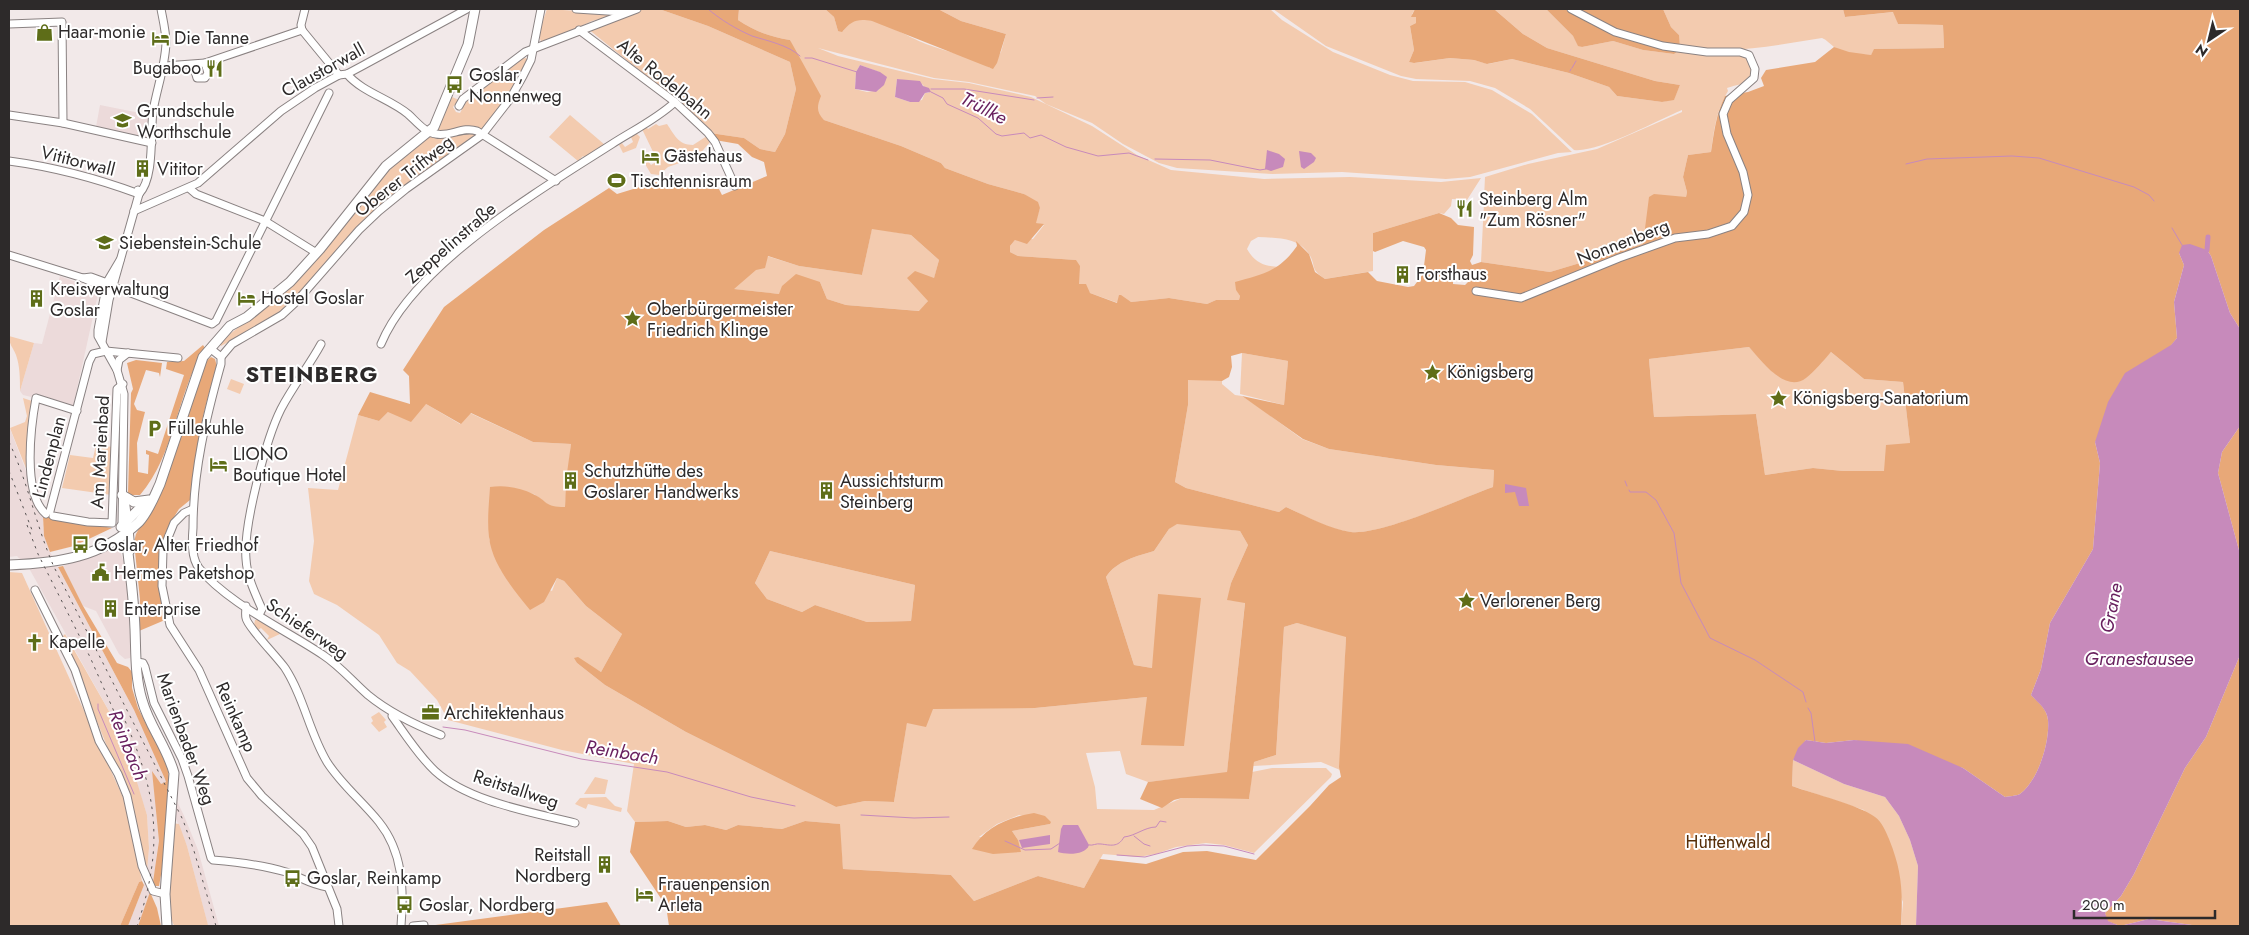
<svg xmlns="http://www.w3.org/2000/svg" width="2249" height="935" font-family="Jost,sans-serif">
  <rect width="100%" height="100%" fill="#f2e9e9"/>
  <g fill="#ecdada">
    <path d="M100,105l50,10 -1,24 -53,-12z"/>
    <path d="M60,276l35,13 3,5 -25,113 -50,-12 -3,-4 14,-48 8,1z"/>
    <path d="M9,426l34,90 1,20 6,16 84,158 51,108 13,32 21,76h-11l-21,-80 -18,-44 -16,-30 6,69 -2,22 -7,30 -11,31 -1,2h-10l16,-41 3,-14 2,-23 -2,-33 -29,-88 -88,-157 -13,-14 -8,1z"/>
    <path d="M113,547l7,4 6,19 5,81 -1,7 -5,1 -6,-5 -23,-43 -13,-5 -20,-40z"/>
  </g>
  <g fill="#f3cbaf" fill-rule="evenodd">
    <path d="M547,9l63,4 1,3 -19,5 -32,15 -19,5 -3,-6z"/>
    <path d="M634,9h25l49,17 82,36 6,27 -11,45 -10,18 -15,-3 -16,-11 -34,-5 -27,-27 -96,-78z"/>
    <path d="M739,9h86l9,8 4,14h5c4,-7 11,-12 18,-12 19,0 47,18 65,25 21,8 45,12 64,24l11,-16 5,-18 -45,-13 -23,-12h332l12,11 51,32 57,23 23,6 52,1 27,8 40,24 40,38 -14,1 -88,24 -24,2 -104,-7 -70,2 -95,-6 -18,-5 -36,-19 -31,-21 -46,-19 -11,-8 -66,-14 -35,-4 -116,-30 20,8 95,23 36,4 62,14 61,29 45,29 34,15 93,9 86,-2 91,5 40,-4 -14,22 -15,-1 -1,7 -7,8 -5,-1 -66,20v38l-48,8c-16,-11 -8,-12 -16,-25 -11,-17 -33,-16 -51,-17l-7,4 -4,8c8,14 17,17 32,18l-43,22 4,7 -1,4h-23l-9,4 -38,-6 -38,4 -13,-3v4l-28,-10 -11,-9 -3,-24 -58,-4 -8,-4v-6l5,-6 18,-1 11,-14 -9,-2 5,-15 -16,-14 -36,-10 -43,-16 -4,-5 -40,-17 -77,-26 -6,-6 -1,-9 -27,-65c-19,-3 -36,-9 -52,-20zM860,65l19,7 3,3 -3,15 -12,2 -12,-3 1,-17zM897,79l25,5 7,9h-4l-3,7 -12,2 -15,-5z"/>
    <path d="M1273,9h142l-3,5 4,3v6l-6,3 4,24 -5,12 6,1 35,-5 24,2 14,4 24,-5 57,14 40,14 8,9 45,6 12,-3 6,-14 -25,-4 -108,-33 -24,-14 -29,-25h52l27,27 5,9 4,2 31,-6 30,9 31,4 6,-4 57,4 9,3 7,11c-3,18 -12,15 -26,20l1,3c-12,19 -14,39 -17,61l-23,3 -5,22 4,15 -1,5h-5l-35,30 -3,17 -93,28 -69,-10 3,-59 -6,-3 6,-2 1,-21 43,-13 69,-15 85,-37v-2c-24,10 -84,43 -108,40l-44,-41 -35,-21 -25,-7 -54,-2 -15,-3 -75,-30z"/>
    <path d="M1663,9h180l2,8 49,-5 4,12 45,1 1,23 -69,1 -4,6c-11,-1 -28,-1 -37,-8 -4,-3 -7,-7 -12,-9 -48,7 -95,19 -143,6v-9l-8,-8z"/>
    <path d="M526,58l2,2 -21,41 -25,30c-21,-8 -28,1 -48,1l18,-35 7,3 -6,7 3,5 4,1 6,-11 54,-43z"/>
    <path d="M570,115l35,30 -20,13 -2,-2 -5,5 -29,-24z"/>
    <path d="M656,124l3,2 8,-2c7,10 11,21 26,21l14,-9 4,5 -14,16 -29,10 -9,8 -8,-1 -6,-10 3,-3 3,4 5,-3v-4l-14,-29 4,-2 2,2z"/>
    <path d="M468,131l9,3 -70,51 -121,122 -12,10 -53,29 -1,-2 10,-10 33,-26 129,-143 37,-30z"/>
    <path d="M636,133l4,4 -4,11 -13,5 -4,-8 3,-2 3,4 8,-5 -2,-5z"/>
    <path d="M872,228l39,7 28,25 -11,41 -8,10 -74,-6 -19,-6 -7,-17 -41,12 -46,-5 34,-33 32,10 63,9z"/>
    <path d="M9,336l25,7 -14,48c0,-12 0,-25 -4,-36 -3,-8 -7,-10 -7,-19z"/>
    <path d="M1749,347l25,26 30,6 27,-27 33,27 39,3 7,61 -26,28h-41l-30,-3 -48,7 -9,-61 -102,3 -5,-58z"/>
    <path d="M1242,353l46,8 -4,44 -44,-11z"/>
    <path d="M231,379l13,5 -4,10 -13,-5z"/>
    <path d="M1188,379l34,2v3l13,11 7,1 18,12 42,31 27,10 107,16 58,5 -1,17c-34,12 -109,48 -142,45 -22,-2 -45,-16 -65,-25l-7,5 -93,-24 -11,-6 13,-77z"/>
    <path d="M23,398l12,4 -6,74 -19,-48 15,-6 2,-6z"/>
    <path d="M426,404l34,20 10,-11 63,29 38,2 -6,63h-14l-17,-13 -44,-7 -1,52 12,31 51,21 5,-13 7,3 22,25 36,28 -21,38 -26,-14 2,5 28,22 81,47 150,75 29,-6 29,1 13,-80 25,-14h103l112,-11 5,-29 -18,-3 -28,-88c10,-16 31,-21 48,-26l15,-22 8,-6 63,8 8,14 -17,38 -3,17 17,2 -18,171 -79,9 -22,-8 -6,-23 -34,2 9,34 2,22 57,1 28,-12 67,1 3,-27 20,-4h54l6,6 -1,3 -77,76 -30,-8 -18,-2 -30,4 -20,7 -18,3 -35,-3 -19,34 -46,-12 -64,25 -23,-26 -108,-6 -4,-45 -34,-3 -23,8 -44,-4 -12,5 -21,-5 -19,2 -18,-6 -33,1 -8,-11 7,-47 -72,-14 -114,-30 -11,-20 -27,-29 -13,-8 -18,-28 -42,-30 -23,-11 -5,-13 5,-40 -6,-53 30,2 20,-75 21,6 9,-9zM1019,815l31,9 -38,7 6,9 -39,-3 18,-13z"/>
    <path d="M96,445l17,2 -1,48 -50,-7 8,-33 23,3z"/>
    <path d="M770,551l145,34 -4,36 -44,1 -52,-17 -13,7 -35,-13 -12,-16z"/>
    <path d="M9,572l13,1 103,229 17,79 -3,1 -19,44h-111z"/>
    <path d="M255,620h3l22,14 -13,6 2,-4 -8,-8 -3,2 -4,-5z"/>
    <path d="M1297,623l49,13 -6,134 -19,-8 -68,4 1,-4 22,-7 8,-128z"/>
    <path d="M65,634l53,93 18,52 11,36 2,33 -2,23 -16,-74 -13,-23 -55,-138z"/>
    <path d="M379,712l7,8 -2,2 3,5 -8,5 -8,-9 2,-2 -2,-4z"/>
    <path d="M1793,760l51,24 41,13 14,19 11,24 8,26 -2,60h-15l2,-24 -39,-92 -72,-24z"/>
    <path d="M595,777l13,3 -3,14h-21z"/>
    <path d="M606,797l9,9 7,2 -1,4 -33,-8 -2,5 -11,-5 5,-6z"/>
    <path d="M172,823l7,1 8,22 21,79 -33,1c-10,-9 -3,-85 -3,-103z"/>
  </g>
  <g fill="#e8a878" fill-rule="evenodd">
    <path d="M659,9h80l-1,11c16,11 33,17 52,20l31,56c-4,10 -5,16 3,24l77,26 40,17 4,5 43,16 36,10 14,8 2,6 -4,15 8,1 -17,20 -12,-4 -5,6v6l8,4 58,4 4,6 -1,18h7l4,9 27,10 2,-8h2l10,7 38,-4 38,6 9,-4h23l1,-4 -4,-6 -1,-8c28,-8 45,-11 62,-36l-1,-5 13,13 6,18 10,7 43,-7 9,9 31,6 6,-1 9,-12 3,-24 -2,-3 -21,-6 -28,11 -2,-1v-18l66,-20 12,5 7,7 16,2 -1,28 -3,6 2,4 9,-3 69,10 93,-28 6,-47 5,-3 32,3 1,-5 -4,-15 5,-22 23,-3c3,-20 5,-38 14,-56l23,-4 16,-6 -3,-8 5,-8 49,-8 19,-15 15,5 22,3 3,-6 70,-1 -1,-23 -45,-1 -5,-12 -48,5 -2,-8h397v320l-10,-16 -19,-57 -4,-6 -28,3 5,12 -10,37 3,36 -82,104 5,21 -7,86 -43,74 -9,46 -10,26c7,7 16,14 17,25 2,22 -10,61 -28,74 -4,2 -11,2 -15,3l-42,-29 -109,-28 -28,3 -20,-3 -13,20 -1,26c22,8 67,19 83,31 7,5 11,15 14,22 13,32 14,53 12,87h-1232l-3,-20 -36,-54 5,-30 33,-1 18,6 19,-2 21,5 12,-5 44,4 23,-8 35,3 3,45 108,6 23,26 64,-25 46,12 16,-29 46,5 37,-12 24,-1 49,9 54,-54 19,-21 12,-8 -2,-10 7,-130 -49,-14 -13,4 -8,128 -22,7 -5,37 -67,-1 -8,2 -12,8 -22,-9 8,-17 79,-10 18,-169 -18,-3 4,-17 17,-38 -8,-14 -63,-7 -8,5 -15,22c-17,5 -38,10 -48,26l28,88 18,3 6,-74 43,4 -17,148 -43,-1 6,-48 -112,11 -102,1 -7,18 -19,-4 -13,79 -29,-1 -29,6 -150,-75 -81,-47 -28,-22 -3,-5 4,-1 23,15 21,-38 -36,-28 -22,-25 -7,-3 -13,24 -14,8c-17,-21 -38,-46 -41,-73 -2,-17 0,-34 1,-50 14,-2 29,0 43,7 15,7 11,13 32,13l1,-21 8,1 1,-9 -8,-5 4,-29 -38,-2 -62,-29 -10,11 -35,-20 -15,18 -23,-10 -9,9 -21,-6 12,-23 40,12 -1,-28 -6,-6 41,-63 100,-77 65,-42 8,6 39,-12 7,4 16,-3 21,5 19,1 3,6 45,-19 -3,-14 -12,-5 -14,-13 -23,-4 -5,-7 34,5 16,11 15,3 10,-18 11,-45 -6,-27 -82,-36zM872,229l39,6 28,25 -5,18 -19,-7 -8,7 21,23 -9,10 -73,-6 -19,-6 -7,-17 -24,-8 -14,12 -3,8 -45,-5 22,-19 9,-2 3,-12 31,10 63,9zM1463,269l3,3 2,10 -3,3 -12,-1v-14zM1749,347c12,13 36,47 57,31 9,-7 17,-17 25,-26l33,27 39,3 7,61 -24,2 -2,26h-41l-30,-3 -48,7 -9,-61 -102,3 -5,-58zM1242,353l46,8 -4,44 -42,-9 61,43 26,10 107,16 58,5 -1,17c-34,12 -110,48 -142,45 -22,-3 -45,-16 -65,-25l-7,5 -93,-24 -11,-6 13,-77v-25l34,1 7,-4 3,-10 -1,-11zM770,551l145,34 -4,36 -44,1 -52,-17 -13,7 -35,-13 -12,-16z"/>
    <path d="M825,9h113l23,12 45,13 -9,29 -4,6 -121,-48c-15,-3 -21,0 -30,11l-4,-1 -4,-14z"/>
    <path d="M1415,9h79l29,25 24,14 108,33 25,4 -6,15 -12,2 -45,-6 -8,-9 -40,-14 -57,-14 -25,5 -13,-4 -24,-2 -36,5 -5,-1 5,-12 -4,-24 6,-3v-6h-5z"/>
    <path d="M1546,9h117l8,18 8,8 1,15 -6,4 -31,-4 -30,-9 -31,6 -4,-1 -5,-10z"/>
    <path d="M203,345l2,3c-29,46 -29,105 -65,147h-10l-2,-2 3,-100 2,-4 -6,-26 9,-3 26,3 -2,14 -1,-4 -13,-3 -12,34 3,6 8,2 -8,31 1,29 10,2 1,-19 -3,-1v-4l12,4 26,-79 -18,-6 1,-7 17,-1z"/>
    <path d="M211,357l4,2 2,8c-15,44 -22,87 -27,133l-11,9 -10,16 -8,20 -3,35 7,40 -26,11 1,-32 -6,-57 2,-8 5,-9 62,-161z"/>
    <path d="M2240,426v128l-22,-81 4,-21z"/>
    <path d="M43,516l69,12 -38,18 -24,6 -6,-16z"/>
    <path d="M63,566l20,40 34,57 11,4 4,5v16l6,20 29,57 3,20 -7,79 -4,22h-4l-2,-4 6,-41 -7,-70 9,13 5,-2 -1,-3 -31,-69 -76,-143z"/>
    <path d="M2240,655v271h-41l-50,-7 -29,7 -13,-5 -2,-8 16,-17 13,-22 51,-106 21,-31z"/>
    <path d="M1034,813l11,3 6,6 -1,2 -38,7 6,9 3,12 -28,2 -21,-5c13,-22 37,-32 62,-36z"/>
    <path d="M142,881l2,4 -16,41h-8l19,-44z"/>
    <path d="M150,892l7,16 4,18h-23z"/>
    <path d="M607,902l14,24h-193z"/>
  </g>
  <g fill="#c78abb">
    <path d="M860,65l20,7 7,5 -3,8 -8,7 -21,-3 1,-17z"/>
    <path d="M897,79l23,2 3,5 6,2 2,4 -6,1 -6,9h-9l-15,-5z"/>
    <path d="M1267,150l12,4 6,5 -2,8 -12,4 -6,-2z"/>
    <path d="M1299,151l12,2 5,5 -2,4 -10,7 -3,-2z"/>
    <path d="M2190,244l17,6 4,6 19,57 10,16v97l-18,26 -4,21 22,81v101l-34,82 -21,31 -51,106 -13,22 -16,17 3,8 12,5 29,-7 50,7h-283l2,-60 -8,-26 -11,-24 -14,-19 -41,-13 -51,-24 5,-12 8,-8 20,3 28,-3 54,4 55,24 42,29c4,-1 11,-1 15,-3 18,-13 30,-52 28,-74 -1,-11 -10,-17 -17,-25l10,-26 9,-46 43,-74 7,-86 -5,-21 13,-40 17,-29 46,-28 6,-7 -3,-36 10,-37 -5,-12 3,-8z"/>
    <path d="M1505,484l21,4 3,18h-10l-4,-14 -10,1z"/>
    <path d="M1063,825h15l11,20c-3,10 -22,10 -31,7l3,-23z"/>
    <path d="M1050,835v9l-28,4 -3,-8z"/>
  </g>
  <g fill="none" stroke-linecap="round" stroke-linejoin="round">
    <g stroke="#c78abb" stroke-width="1">
      <path d="M708,9c13,11 28,20 44,27 16,5 36,9 48,20"/>
      <path d="M805,58h7l45,14"/>
      <path d="M1572,68l4,-7"/>
      <path d="M1570,71l1,-2"/>
      <path d="M931,89h33l70,11"/>
      <path d="M931,92l12,6 4,6 31,14 18,16 6,2 22,-3 6,5 11,-3 25,12 32,9 31,-3 19,7"/>
      <path d="M1037,98l16,-1"/>
      <path d="M1155,159l55,1 50,10 6,-1"/>
      <path d="M1906,164l21,-5 85,-3 27,2 95,29 15,8 5,6"/>
      <path d="M2172,228l10,17"/>
      <path d="M1625,481l2,5"/>
      <path d="M1629,490l1,2h16l10,8 18,33 7,50 29,55 45,22 48,32 3,10"/>
      <path d="M98,704v5l36,85"/>
      <path d="M1808,708l3,5 4,29"/>
      <path d="M443,727l22,3 116,29 86,13 84,25 44,9"/>
      <path d="M861,815l53,3 35,-1"/>
      <path d="M1134,836l10,8 6,2"/>
      <path d="M1005,841l20,9 26,-1 9,-6"/>
      <path d="M1089,845c4,1 7,-2 12,-1 9,1 17,4 23,-7 11,-1 21,-10 32,-10l4,-6 6,1"/>
      <path d="M1117,855l28,2 42,-11 16,-1 21,1 30,8"/>
    </g>
    <path stroke="#c78abb" stroke-width="5" d="M2207,250l1,-13"/>
    <defs>
      <g id="minor">
        <path d="M576,9l47,3"/>
        <path d="M9,24l53,-2 1,101"/>
        <path d="M302,30l37,45"/>
        <path d="M302,30l-1,-5 4,-16"/>
        <path d="M579,30l96,72 33,31 7,9 20,44"/>
        <path d="M205,63l97,-33"/>
        <path d="M165,66l40,-3 3,10 -3,5h-8l-4,-13"/>
        <path d="M347,74c15,18 43,25 61,40 8,7 17,19 28,20 14,3 27,-8 41,-3l79,50"/>
        <path d="M459,106l4,-7 62,-47 112,-43"/>
        <path d="M9,115l54,8 89,20"/>
        <path d="M9,161c45,6 87,17 130,33"/>
        <path d="M189,188l7,6 69,27 50,31"/>
        <path d="M139,194c16,-16 11,-62 14,-83 4,-23 12,-44 13,-68 0,-11 -3,-23 -5,-34"/>
        <path d="M134,211l64,-28 83,-72 34,-23 24,-13 8,-1 15,-8 105,-57"/>
        <path d="M9,255l74,23 22,10 8,-1 10,3 89,34 4,-3 113,-228"/>
        <path d="M120,260l-13,22 -9,48v6l19,34 7,24 -2,132"/>
        <path d="M83,278l8,-1 19,7"/>
        <path d="M1476,291l45,7 98,-40 56,-20 33,-4 24,-8 12,-14 4,-17 -5,-23 -16,-38 -4,-20 6,-14 25,-22 1,-9 -6,-14 -9,-3h-33l-44,-6 -48,-14 -44,-23"/>
        <path d="M102,342l7,-42 30,-106 -1,-4"/>
        <path d="M381,344c33,-80 159,-154 231,-200 20,-13 45,-25 63,-42"/>
        <path d="M211,349l10,8v7c-15,54 -28,107 -28,164 -1,12 -2,30 6,40 28,35 87,62 124,87 17,11 30,27 45,40 22,18 47,30 73,40"/>
        <path d="M221,357l11,-13 50,-29 14,-13 63,-72 20,-19 27,-22 76,-54 28,-36 13,-23 8,-16 10,-51"/>
        <path d="M117,370l2,-10 9,-7"/>
        <path d="M123,497l3,9 2,17"/>
        <path d="M193,509l-9,4 -10,10 -11,27 -1,36 8,39 29,45 48,108 15,18 41,38 9,13 25,62 2,17"/>
        <path d="M50,511l39,-149 4,-8 13,-3 72,7"/>
        <path d="M46,514c-24,-20 -15,-89 -10,-116l41,13"/>
        <path d="M53,516l35,6 24,1 5,-134 6,-5"/>
        <path d="M35,590l40,80 24,71 19,33 9,22 15,70 11,25 12,3"/>
        <path d="M246,606c0,4 -1,8 0,12 1,8 32,40 39,50 19,29 24,64 42,94 14,22 35,39 52,60 24,30 25,67 22,104"/>
        <path d="M259,615l3,-6c-7,-16 -15,-32 -16,-50 -3,-33 20,-120 35,-150 12,-23 28,-43 40,-65"/>
        <path d="M137,662l6,1 2,4 9,36 28,56 6,17 23,82 2,2c25,2 49,5 73,12 14,5 26,13 41,15"/>
        <path d="M393,713l-1,3c13,18 26,39 43,55 34,31 97,41 140,52"/>
        <path d="M413,926l11,-1"/>
      </g>
      <g id="major">
        <path d="M122,495l12,7 15,-2"/>
        <path d="M121,527l26,-26"/>
        <path d="M128,529l2,21 -2,3c3,25 6,51 7,76 1,24 0,48 7,71 7,26 25,47 32,73l-9,121 2,32"/>
        <path d="M9,565c49,-2 92,-7 130,-43 10,-11 15,-25 21,-38l43,-127 27,-31 17,-9 43,-35 30,-33 66,-83 48,-39 34,-82 7,-36"/>
      </g>
    </defs>
    <use href="#minor" stroke="#8a8282" stroke-width="9"/>
    <use href="#major" stroke="#8a8282" stroke-width="11"/>
    <use href="#minor" stroke="#fff" stroke-width="7"/>
    <use href="#major" stroke="#fff" stroke-width="9"/>
    <g stroke="#5a5555" stroke-width="1" stroke-dasharray="2.5 5" stroke-linecap="butt">
      <path d="M9,442c19,40 27,84 45,125l129,253 11,31 22,75"/>
      <path d="M9,471l23,59"/>
      <path d="M27,525l11,29 52,103 30,68"/>
      <path d="M122,714c35,77 43,131 15,212"/>
    </g>
  </g>
  <defs>
    <symbol id="shop-bare" viewBox="-9 -9 18 18"><path d="M-5-2.5h2.3a2.7 3.5 0 0 1 5.4 0H5L5.5 6h-11ZM-1.5-2.5h3a1.5 2.3 0 0 0-3 0Z" fill="#5e6d18" stroke="#fff" stroke-width="2.5" paint-order="stroke"/></symbol>
    <symbol id="hotel-bare" viewBox="-9 -9 18 18"><path d="M-6-4.5h1.5V1H6V5H4.5V3h-9V5H-6ZM-4 0a1.8 1.8 0 1 1 3.6 0ZM.5 0V-2.5h3Q6-2.5 6 0Z" fill="#5e6d18" stroke="#fff" stroke-width="2.5" paint-order="stroke"/></symbol>
    <symbol id="restaurant-bare" viewBox="-9 -9 18 18"><path d="M-5-6h1v4h1v-4h1v4h1v-4h1v5L-1.5 .5V6h-2V.5L-5-1ZM5-6V6H3V1.5H1.5Q1.5-4 5-6Z" fill="#5e6d18" stroke="#fff" stroke-width="2.5" paint-order="stroke"/></symbol>
    <symbol id="bus-bare" viewBox="-9 -9 18 18"><path d="M-5-6H5V4H4V6H2V4H-2V6H-4V4H-5ZM-3.5-4V0h7V-4ZM-3.5 1.2v1.5H-2V1.2ZM2 1.2v1.5H3.5V1.2Z" fill="#5e6d18" stroke="#fff" stroke-width="2.5" paint-order="stroke"/></symbol>
    <symbol id="school-bare" viewBox="-9 -9 18 18"><path d="M0-5L7-2L0 1L-7-2ZM-4 1L0 2.5L4 1V4Q0 6-4 4Z" fill="#5e6d18" stroke="#fff" stroke-width="2.5" paint-order="stroke"/></symbol>
    <symbol id="building-bare" viewBox="-9 -9 18 18"><path d="M-4-6H4V6H1V3H-1V6H-4ZM-2.5-4.3h1.7v1.8h-1.7ZM.8-4.3h1.7v1.8H.8ZM-2.5-1h1.7V.8h-1.7ZM.8-1h1.7V.8H.8Z" fill="#5e6d18" stroke="#fff" stroke-width="2.5" paint-order="stroke"/></symbol>
    <symbol id="stadium-bare" viewBox="-9 -9 18 18"><path d="M0-5a6.5 5 0 1 0 0 10a6.5 5 0 1 0 0-10ZM-3.5-1.8h7v3.6h-7Z" fill="#5e6d18" stroke="#fff" stroke-width="2.5" paint-order="stroke"/></symbol>
    <symbol id="sight-bare" viewBox="-9 -9 18 18"><path d="M0-6L1.8-2.2L6-1.7L2.9 1.2L3.7 5.4L0 3.3L-3.7 5.4L-2.9 1.2L-6-1.7L-1.8-2.2Z" fill="#5e6d18" stroke="#fff" stroke-width="2.5" paint-order="stroke"/></symbol>
    <symbol id="parking-bare" viewBox="-9 -9 18 18"><path d="M-3.5-5.5H1a3.5 3.5 0 0 1 0 7H-1V5.5H-3.5ZM-1-3.4V-.6H.8a1.4 1.4 0 0 0 0-2.8Z" fill="#5e6d18" stroke="#fff" stroke-width="2.5" paint-order="stroke"/></symbol>
    <symbol id="civic-bare" viewBox="-9 -9 18 18"><path d="M-.6-6.5H3V-4.5H.6V-3L4-1V1h2V6H-6V1h2V-1L-.6-3ZM-1.2 2.5V6h2.4V2.5Z" fill="#5e6d18" stroke="#fff" stroke-width="2.5" paint-order="stroke"/></symbol>
    <symbol id="church-bare" viewBox="-9 -9 18 18"><path d="M-1.2-6h2.4v3.5h3.3v2.4h-3.3V6h-2.4V-.1h-3.3v-2.4h3.3Z" fill="#5e6d18" stroke="#fff" stroke-width="2.5" paint-order="stroke"/></symbol>
    <symbol id="office-bare" viewBox="-9 -9 18 18"><path d="M-6-3h4V-5.5h4V-3h4V5H-6ZM-1-4.5V-3h2v-1.5ZM-6 0V1H6V0Z" fill="#5e6d18" stroke="#fff" stroke-width="2.5" paint-order="stroke"/></symbol>
  </defs>
  <g fill-rule="evenodd">
    <use href="#shop-bare" x="32" y="20" width="25" height="25"/>
    <use href="#hotel-bare" x="148" y="26" width="25" height="25"/>
    <use href="#restaurant-bare" x="202" y="56" width="25" height="25"/>
    <use href="#bus-bare" x="442" y="72" width="25" height="25"/>
    <use href="#school-bare" x="110" y="108" width="25" height="25"/>
    <use href="#hotel-bare" x="638" y="144" width="25" height="25"/>
    <use href="#building-bare" x="130" y="156" width="25" height="25"/>
    <use href="#stadium-bare" x="604" y="168" width="25" height="25"/>
    <use href="#restaurant-bare" x="1452" y="196" width="25" height="25"/>
    <use href="#school-bare" x="92" y="230" width="25" height="25"/>
    <use href="#building-bare" x="1390" y="262" width="25" height="25"/>
    <use href="#hotel-bare" x="234" y="286" width="25" height="25"/>
    <use href="#building-bare" x="24" y="286" width="25" height="25"/>
    <use href="#sight-bare" x="620" y="306" width="25" height="25"/>
    <use href="#sight-bare" x="1420" y="360" width="25" height="25"/>
    <use href="#sight-bare" x="1766" y="386" width="25" height="25"/>
    <use href="#parking-bare" x="142" y="416" width="25" height="25"/>
    <use href="#hotel-bare" x="206" y="452" width="25" height="25"/>
    <use href="#building-bare" x="558" y="468" width="25" height="25"/>
    <use href="#building-bare" x="814" y="478" width="25" height="25"/>
    <use href="#bus-bare" x="68" y="532" width="25" height="25"/>
    <use href="#civic-bare" x="88" y="560" width="25" height="25"/>
    <use href="#sight-bare" x="1454" y="588" width="25" height="25"/>
    <use href="#building-bare" x="98" y="596" width="25" height="25"/>
    <use href="#church-bare" x="22" y="630" width="25" height="25"/>
    <use href="#office-bare" x="418" y="700" width="25" height="25"/>
    <use href="#building-bare" x="592" y="852" width="25" height="25"/>
    <use href="#bus-bare" x="280" y="866" width="25" height="25"/>
    <use href="#hotel-bare" x="632" y="882" width="25" height="25"/>
    <use href="#bus-bare" x="392" y="892" width="25" height="25"/>
  </g>
  <g text-anchor="middle" dominant-baseline="central" stroke-width="4" stroke-linejoin="round" paint-order="stroke">
    <g font-size="18" fill="#2d2a2a" stroke="#fff" text-anchor="start">
      <text x="58" y="32">Haar-monie</text>
      <text x="174" y="38">Die Tanne</text>
      <text x="201" y="68" text-anchor="end">Bugaboo</text>
      <text x="469" y="75">Goslar,<tspan x="469" dy="21">Nonnenweg</tspan></text>
      <text x="137" y="111">Grundschule<tspan x="137" dy="21">Worthschule</tspan></text>
      <text x="664" y="156">Gästehaus</text>
      <text x="157" y="169">Vititor</text>
      <text x="631" y="181">Tischtennisraum</text>
      <text x="1479" y="199">Steinberg Alm<tspan x="1479" dy="21">"Zum Rösner"</tspan></text>
      <text x="119" y="243">Siebenstein-Schule</text>
      <text x="1416" y="274">Forsthaus</text>
      <text x="50" y="289">Kreisverwaltung<tspan x="50" dy="21">Goslar</tspan></text>
      <text x="261" y="298">Hostel Goslar</text>
      <text x="647" y="309">Oberbürgermeister<tspan x="647" dy="21">Friedrich Klinge</tspan></text>
      <text x="1447" y="372">Königsberg</text>
      <text x="1793" y="398">Königsberg-Sanatorium</text>
      <text x="168" y="428">Füllekuhle</text>
      <text x="233" y="454">LIONO<tspan x="233" dy="21">Boutique Hotel</tspan></text>
      <text x="584" y="471">Schutzhütte des<tspan x="584" dy="21">Goslarer Handwerks</tspan></text>
      <text x="840" y="481">Aussichtsturm<tspan x="840" dy="21">Steinberg</tspan></text>
      <text x="94" y="545">Goslar, Alter Friedhof</text>
      <text x="114" y="573">Hermes Paketshop</text>
      <text x="1480" y="601">Verlorener Berg</text>
      <text x="124" y="609">Enterprise</text>
      <text x="49" y="642">Kapelle</text>
      <text x="444" y="713">Architektenhaus</text>
      <text x="591" y="855" text-anchor="end">Reitstall<tspan x="591" dy="21">Nordberg</tspan></text>
      <text x="307" y="878">Goslar, Reinkamp</text>
      <text x="658" y="884">Frauenpension<tspan x="658" dy="21">Arleta</tspan></text>
      <text x="419" y="905">Goslar, Nordberg</text>
    </g>
    <g font-size="18" fill="#2d2a2a" stroke="#fff">
      <text transform="translate(323 70) rotate(-29)">Claustorwall</text>
      <text transform="translate(665 79) rotate(39)">Alte Rodelbahn</text>
      <text transform="translate(78 161) rotate(14)">Vititorwall</text>
      <text transform="translate(404 176) rotate(-38)">Oberer Triftweg</text>
      <text transform="translate(1623 242) rotate(-21)">Nonnenberg</text>
      <text transform="translate(451 243) rotate(-41)">Zeppelinstraße</text>
      <text transform="translate(100 452) rotate(-87)">Am Marienbad</text>
      <text transform="translate(49 457) rotate(-75)">Lindenplan</text>
      <text transform="translate(307 629) rotate(34)">Schieferweg</text>
      <text transform="translate(236 717) rotate(66)">Reinkamp</text>
      <text transform="translate(186 739) rotate(70)">Marienbader Weg</text>
      <text transform="translate(516 789) rotate(18)">Reitstallweg</text>
    </g>
    <g font-size="18" fill="#562d07" stroke="#fff">
      <text x="1728" y="842">Hüttenwald</text>
    </g>
    <g font-size="19" font-style="italic" fill="#69215f" stroke="#fff">
      <text transform="translate(984 108) rotate(27)">Trüllke</text>
      <text transform="translate(2111 608) rotate(-78)">Grane</text>
      <text x="2139" y="658">Granestausee</text>
      <text transform="translate(128 745) rotate(68)">Reinbach</text>
      <text transform="translate(622 752) rotate(9)">Reinbach</text>
    </g>
    <g font-size="22" font-weight="bold" letter-spacing="1" fill="#2d2a2a" stroke="#fff">
      <text x="312" y="374">STEINBERG</text>
    </g>
  </g>
  <rect width="2249" height="935" fill="none" stroke="#2d2a2a" stroke-width="20"/>
  <g transform="translate(2209 40) rotate(215)" stroke="#ffffff" stroke-width="4" paint-order="stroke">
  <path d="M0-4L9 19L0 12L-9 19Z" fill="#2d2a2a"/>
  <text y="-8" font-size="14" font-weight="bold" text-anchor="middle" fill="#2d2a2a">N</text>
  </g>
  <path d="M2074 910v8h141v-8" fill="none" stroke="#2d2a2a" stroke-width="2.5"/>
  <text x="2082" y="910" font-size="15" fill="#2d2a2a" stroke="#ffffff" stroke-width="4" paint-order="stroke">200 m</text>
</svg>
